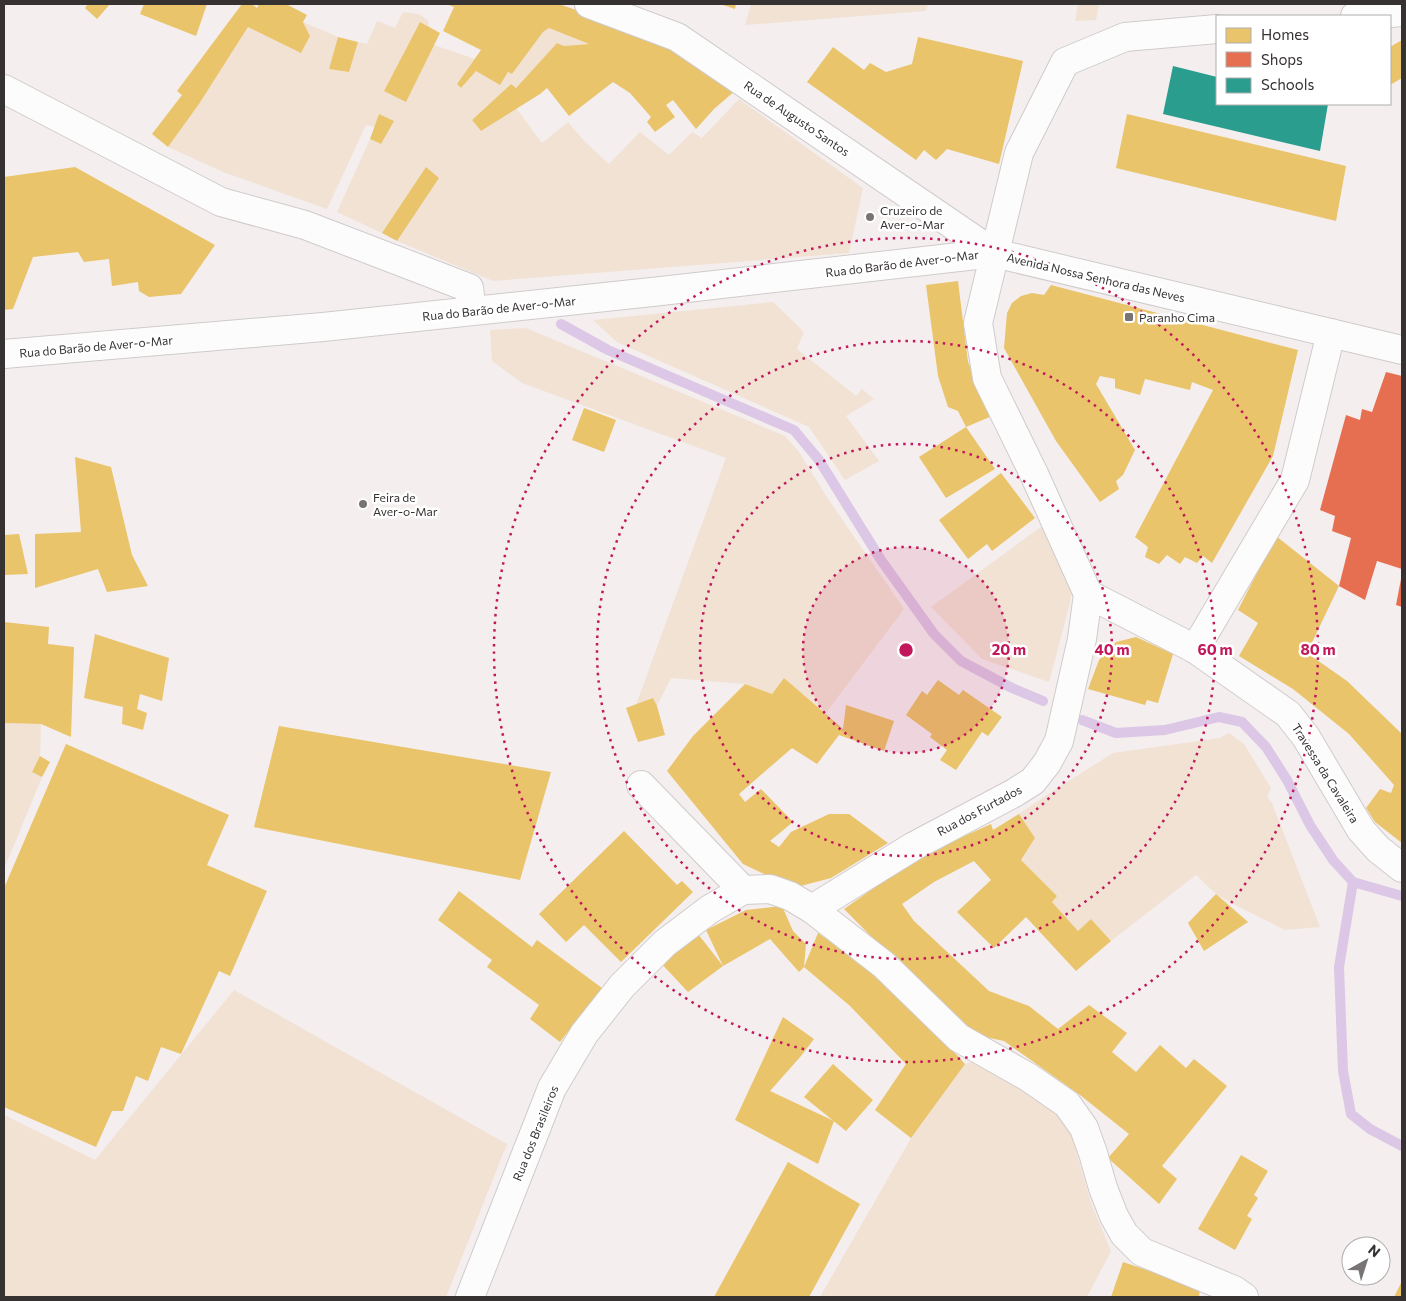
<svg xmlns="http://www.w3.org/2000/svg" width="1406" height="1301" font-family="Commissioner,sans-serif">
  <rect width="100%" height="100%" fill="#f4eeee"/>
  <g fill="#f1e2d4">
    <path d="M751,4h178l-4,7 -180,14z"/>
    <path d="M1078,4h21l-3,16 -21,1z"/>
    <path d="M403,12l15,2 10,6 1,7 -9,-5 -36,69 50,-46 41,14 -18,25 4,4 15,-17 24,13 8,-12 4,2 31,-42 6,-4 40,16 -25,2 -7,-3 -41,45 -5,-4 -39,36 9,11 35,-23 26,35 26,-21 16,19 25,23 31,-32 29,23 23,-23 10,6 37,-39 124,89 -14,65 -356,28 -96,-40 42,-63 -13,-11 -44,66 -45,-21 33,-73 11,5 12,-23 -14,-7 -4,13 -9,-2 -39,84 -104,-37 -55,-25 31,-43 49,-77 53,26 9,-17 -7,-14 35,15 -9,32 19,3 10,-30 9,2 10,-23 18,7z"/>
    <path d="M773,302l31,30 -7,17 59,47 6,-7 12,10 -28,17 33,45 -34,19 -36,-53 -192,-85 -24,-22z"/>
    <path d="M526,328l259,108 14,16 31,50 74,107 -79,105 -41,-36 -12,16 -27,-10 -74,-6 -14,28 -4,-7 -17,6 90,-247 -204,-75 -30,-22 -2,-31z"/>
    <path d="M1045,524l28,61 -3,18 -21,79 -67,-23 -51,-52z"/>
    <path d="M4,723l37,1 -1,32 -8,16 10,5 -38,92z"/>
    <path d="M1229,733l15,11 27,44 -4,9 5,6 48,124 -35,3 -46,-23 -23,-13 -20,-19 -85,66 -20,-22 -13,12 -26,-29 5,-6 -36,-36 14,-22 -16,-24 34,-23 60,-38 107,-15z"/>
    <path d="M234,990l273,154 -61,153h-442v-182l91,45z"/>
    <path d="M972,1062l53,29 28,18 16,17 22,77 20,48 -24,46h-267l91,-159 54,-74z"/>
  </g>
  <g fill="#e9c46a">
    <path d="M88,4h22l-13,15 -12,-11z"/>
    <path d="M144,4h63l-11,32 -56,-22z"/>
    <path d="M242,4h10l5,4 2,-4h27l21,11 -4,7 7,14 -9,17 -53,-26 -49,77 -31,43 -16,-13 30,-39 -5,-4z"/>
    <path d="M446,4h113l85,30 4,-2 88,58 -22,19 -18,20 -23,-29 -7,5 9,12 -20,15 -8,-10 4,-5 -21,-24 -17,-11 -44,34 -22,-28 -7,6 -59,37 -9,-11 39,-36 5,4 41,-45 7,3 25,-2 -40,-16 -6,4 -31,42 -4,-2 -8,13 -24,-14 -15,17 -4,-4 24,-34 -38,-19 11,-24z"/>
    <path d="M720,4h16l-1,5z"/>
    <path d="M420,22l20,11 -34,69 -22,-11z"/>
    <path d="M338,37l20,5 -9,30 -20,-3z"/>
    <path d="M918,37l105,24 -24,103 -52,-15 -11,11 -12,-10 -8,10 -109,-78 26,-35 31,23 6,-7 16,9 26,-8z"/>
    <path d="M1402,40v38l-12,7v-38z"/>
    <path d="M379,114l15,7 -13,23 -11,-5z"/>
    <path d="M1127,114l219,52 -10,55 -220,-53z"/>
    <path d="M75,167l140,78 -34,49 -32,3 -10,-6 -1,-9 -26,4 -3,-27 -25,3 -6,-10 -45,5 -20,52 -9,1v-133z"/>
    <path d="M426,167l13,11 -42,63 -15,-8z"/>
    <path d="M958,281l10,81 24,54 -26,11 -8,-16 -10,-4 -10,-31 -12,-91z"/>
    <path d="M1051,285l247,65 -25,106 -61,107 -9,-7 -6,7 -12,-6 -5,7 -13,-9 -8,9 -14,-7 3,-10 -13,-10 78,-147 -21,-8 -2,8 -45,-11 -5,16 -25,-7v-9l-15,-3 -4,8 39,66 -12,25 -7,6 3,8 -19,13 -44,-61 -52,-93 3,-35 5,-10 9,-7 11,-3 12,2z"/>
    <path d="M584,408l32,12 -12,32 -32,-12z"/>
    <path d="M966,427l29,42 -49,29 -27,-41z"/>
    <path d="M75,457l36,10 21,88 16,31 -41,6 -9,-23 -63,19v-54l46,-2z"/>
    <path d="M1001,473l34,45 -43,33 -5,-7 -19,15 -29,-39z"/>
    <path d="M19,534l9,40 -24,1v-40z"/>
    <path d="M1276,536l63,50 -32,67 40,28 55,53v109l-27,-21 -9,-14 14,-19 11,4 3,-8 -45,-51 -56,-45 -54,-33 19,-33 -20,-13z"/>
    <path d="M4,622l45,5 -1,17 26,3 -3,90 -30,-13 -37,-1 1,-40h-1z"/>
    <path d="M95,634l74,24 -7,43 -22,-7 -3,15 10,4 -4,17 -21,-6 1,-17 -39,-9z"/>
    <path d="M1136,637l37,17 -15,49 -11,-3 -2,5 -57,-16 11,-29 17,-18z"/>
    <path d="M784,678l59,51 3,-24 48,16 -10,30 -45,-16 -22,29 -25,-16 -53,46 6,8 16,-13 32,33 -23,19 9,6 12,-15 38,-18h20l39,29 -57,35 -38,10 -50,-24 -76,-93 26,-35 52,-52 27,10z"/>
    <path d="M938,680l21,15 4,-5 39,27 -14,19 -6,-4 -26,38 -16,-10 7,-10 -17,-13 2,-3 -26,-19 16,-24 5,4z"/>
    <path d="M653,698l4,8 8,29 -27,7 -12,-34z"/>
    <path d="M279,726l272,46 -31,108 -266,-53z"/>
    <path d="M66,744l163,71 -22,50 60,26 -37,85 -11,-5 -38,83 -20,-7 -13,34 -12,-5 -13,35h-11l-16,36 -92,-40v-219z"/>
    <path d="M40,756l10,6 -8,15 -10,-5z"/>
    <path d="M1019,814l16,24 -14,22 36,36 -5,6 26,29 13,-12 20,22 -35,30 -50,-54 -32,31 -37,-36 34,-32 -17,-19 -40,21 -32,22 12,17 75,70 40,15 29,23 31,-24 38,28 -15,19 24,20 24,-27 26,23 8,-9 33,27 -65,80 15,13 -18,25 -51,-46 21,-24 -49,-39 -76,-54 -24,-5 -18,-8 -118,-119 74,-52 73,-33 2,6z"/>
    <path d="M624,831l53,54 5,-4 11,11 -72,70 -37,-37 -18,17 -27,-28z"/>
    <path d="M459,891l73,56 5,-7 65,48 -42,54 -30,-23 9,-14 -52,-38 5,-7 -54,-40z"/>
    <path d="M1216,894l32,28 -44,29 -16,-28z"/>
    <path d="M782,906l11,25 13,13 -2,23 14,-34 60,43 57,55 30,33 -54,74 -36,-28 31,-46 -56,-58 -46,-39 -5,5 -29,-33 -47,27 -17,-36 40,-20z"/>
    <path d="M698,934l25,32 -35,26 -29,-31z"/>
    <path d="M783,1017l31,22 -13,17 -31,35 64,30 -16,43 -83,-44z"/>
    <path d="M833,1064l40,36 -27,31 -42,-34z"/>
    <path d="M1241,1155l27,16 -14,24 4,3 -11,18 5,3 -17,31 -37,-21z"/>
    <path d="M788,1162l72,42 -51,93h-95z"/>
    <path d="M1123,1262l77,26 -1,9h-88z"/>
    <path d="M1402,1281v16h-8z"/>
  </g>
  <g fill="#e76f51">
    <path d="M1386,372l16,4v193l-25,-8 -12,39 -26,-14 12,-48 -19,-7 3,-15 -15,-6 26,-95 14,5 2,-11 10,3z"/>
    <path d="M1401,579h1v28l-6,-2z"/>
  </g>
  <path fill="#2a9d8f" d="M1173,66l44,11v27h111l-8,47 -157,-37z"/>
  <g fill="none" stroke-linecap="round" stroke-linejoin="round">
    <g stroke="#dcc7e6" stroke-width="10">
      <path d="M561,324l47,26 186,80 25,30 62,100 53,74 27,27 51,27 31,13"/>
      <path d="M1082,720l34,13 49,-3 54,-13 23,5 24,25 21,33 23,45 23,35 20,22 49,14"/>
      <path d="M1353,882l-14,85 4,104 8,43 19,15 32,17"/>
    </g>
    <defs>
      <g id="street">
        <path d="M589,4l88,33 317,216"/>
        <path d="M1355,16l47,-4"/>
        <path d="M4,89l217,113 84,23 164,63 3,22"/>
        <path d="M1088,594l107,55 93,65 18,23 55,93 17,19 24,19"/>
        <path d="M1195,649l100,-169 36,-147"/>
        <path d="M641,785l102,105"/>
        <path d="M812,909l72,56 75,73 69,39 39,27 17,24 9,25 10,35 11,28 10,18 18,18 92,38 10,7"/>
        <path d="M470,1297l82,-209 32,-54 38,-48 43,-43 45,-34 33,-19 27,-1 20,7 22,13 102,-63 100,-53 19,-12 14,-18 12,-22 23,-102 6,-45 -54,-120 -47,-96 -9,-55 41,-170 46,-91 60,-25 92,-8"/>
      </g>
      <path id="secondary" d="M4,354l319,-27 329,-35 342,-39 408,97"/>
    </defs>
    <use href="#street" stroke="#d0cbcb" stroke-width="30"/>
    <use href="#secondary" stroke="#d0cbcb" stroke-width="30"/>
    <use href="#street" stroke="#fdfcfc" stroke-width="28"/>
    <use href="#secondary" stroke="#fdfcfc" stroke-width="28"/>
  </g>
  <circle cx="906" cy="650" r="103" fill="#c2185b" fill-opacity=".12"/>
  <g fill="none" stroke="#c2185b" stroke-width="2.5" stroke-dasharray="2.5 5">
    <circle cx="906" cy="650" r="103"/>
    <circle cx="906" cy="650" r="206"/>
    <circle cx="906" cy="650" r="309"/>
    <circle cx="906" cy="650" r="412"/>
  </g>
  <g fill="#787474" stroke="#fff" stroke-width="2">
    <circle cx="870" cy="217" r="5"/>
    <rect x="1124" y="312" width="10" height="10" rx="2.5"/>
    <circle cx="363" cy="504" r="5"/>
  </g>
  <g text-anchor="middle" dominant-baseline="central" stroke-width="5" stroke-linejoin="round" paint-order="stroke">
    <g font-size="12" fill="#363232" stroke="#fff">
      <text transform="translate(797 118) rotate(34)">Rua de Augusto Santos</text>
      <text transform="translate(902 263) rotate(-7)">Rua do Barão de Aver-o-Mar</text>
      <text transform="translate(1096 277) rotate(13)">Avenida Nossa Senhora das Neves</text>
      <text transform="translate(499 308) rotate(-6)">Rua do Barão de Aver-o-Mar</text>
      <text transform="translate(96 346) rotate(-5)">Rua do Barão de Aver-o-Mar</text>
      <text transform="translate(1326 773) rotate(58)">Travessa da Cavaleira</text>
      <text transform="translate(979 810) rotate(-28)">Rua dos Furtados</text>
      <text transform="translate(535 1133) rotate(-68)">Rua dos Brasileiros</text>
    </g>
    <g font-size="12" fill="#363232" stroke="#fff" text-anchor="start">
      <text x="880" y="210">Cruzeiro de<tspan x="880" dy="14">Aver-o-Mar</tspan></text>
      <text x="1139" y="317">Paranho Cima</text>
      <text x="373" y="497">Feira de<tspan x="373" dy="14">Aver-o-Mar</tspan></text>
    </g>
  </g>
  <circle cx="906" cy="650" r="8" fill="#c2185b" stroke="#fff" stroke-width="2.5"/>
  <g font-size="15" text-anchor="middle" font-weight="bold" fill="#c2185b" stroke="#fff" stroke-width="5" stroke-linejoin="round" paint-order="stroke">
    <text x="1009" y="655">20 m</text>
    <text x="1112" y="655">40 m</text>
    <text x="1215" y="655">60 m</text>
    <text x="1318" y="655">80 m</text>
  </g>
  <rect width="1406" height="1301" fill="none" stroke="#363232" stroke-width="10"/>
  <rect x="1216" y="15" width="175" height="90" fill="#ffffff" stroke="#afadad"/>
  <rect x="1226" y="28" width="25" height="15" fill="#e9c46a" stroke="#afadad"/>
  <text x="1261" y="40" font-size="15" fill="#363232">Homes</text>
  <rect x="1226" y="52" width="25" height="15" fill="#e76f51" stroke="#afadad"/>
  <text x="1261" y="65" font-size="15" fill="#363232">Shops</text>
  <rect x="1226" y="78" width="25" height="15" fill="#2a9d8f" stroke="#afadad"/>
  <text x="1261" y="90" font-size="15" fill="#363232">Schools</text>
  <g transform="translate(1366 1261) rotate(39)"><circle r="24" fill="#ffffff" stroke="#afadad"/>
  <path d="M0-4L9 19L0 12L-9 19Z" fill="#787474"/>
  <text y="-8" font-size="14" font-weight="bold" text-anchor="middle" fill="#363232">N</text>
  </g>
</svg>
